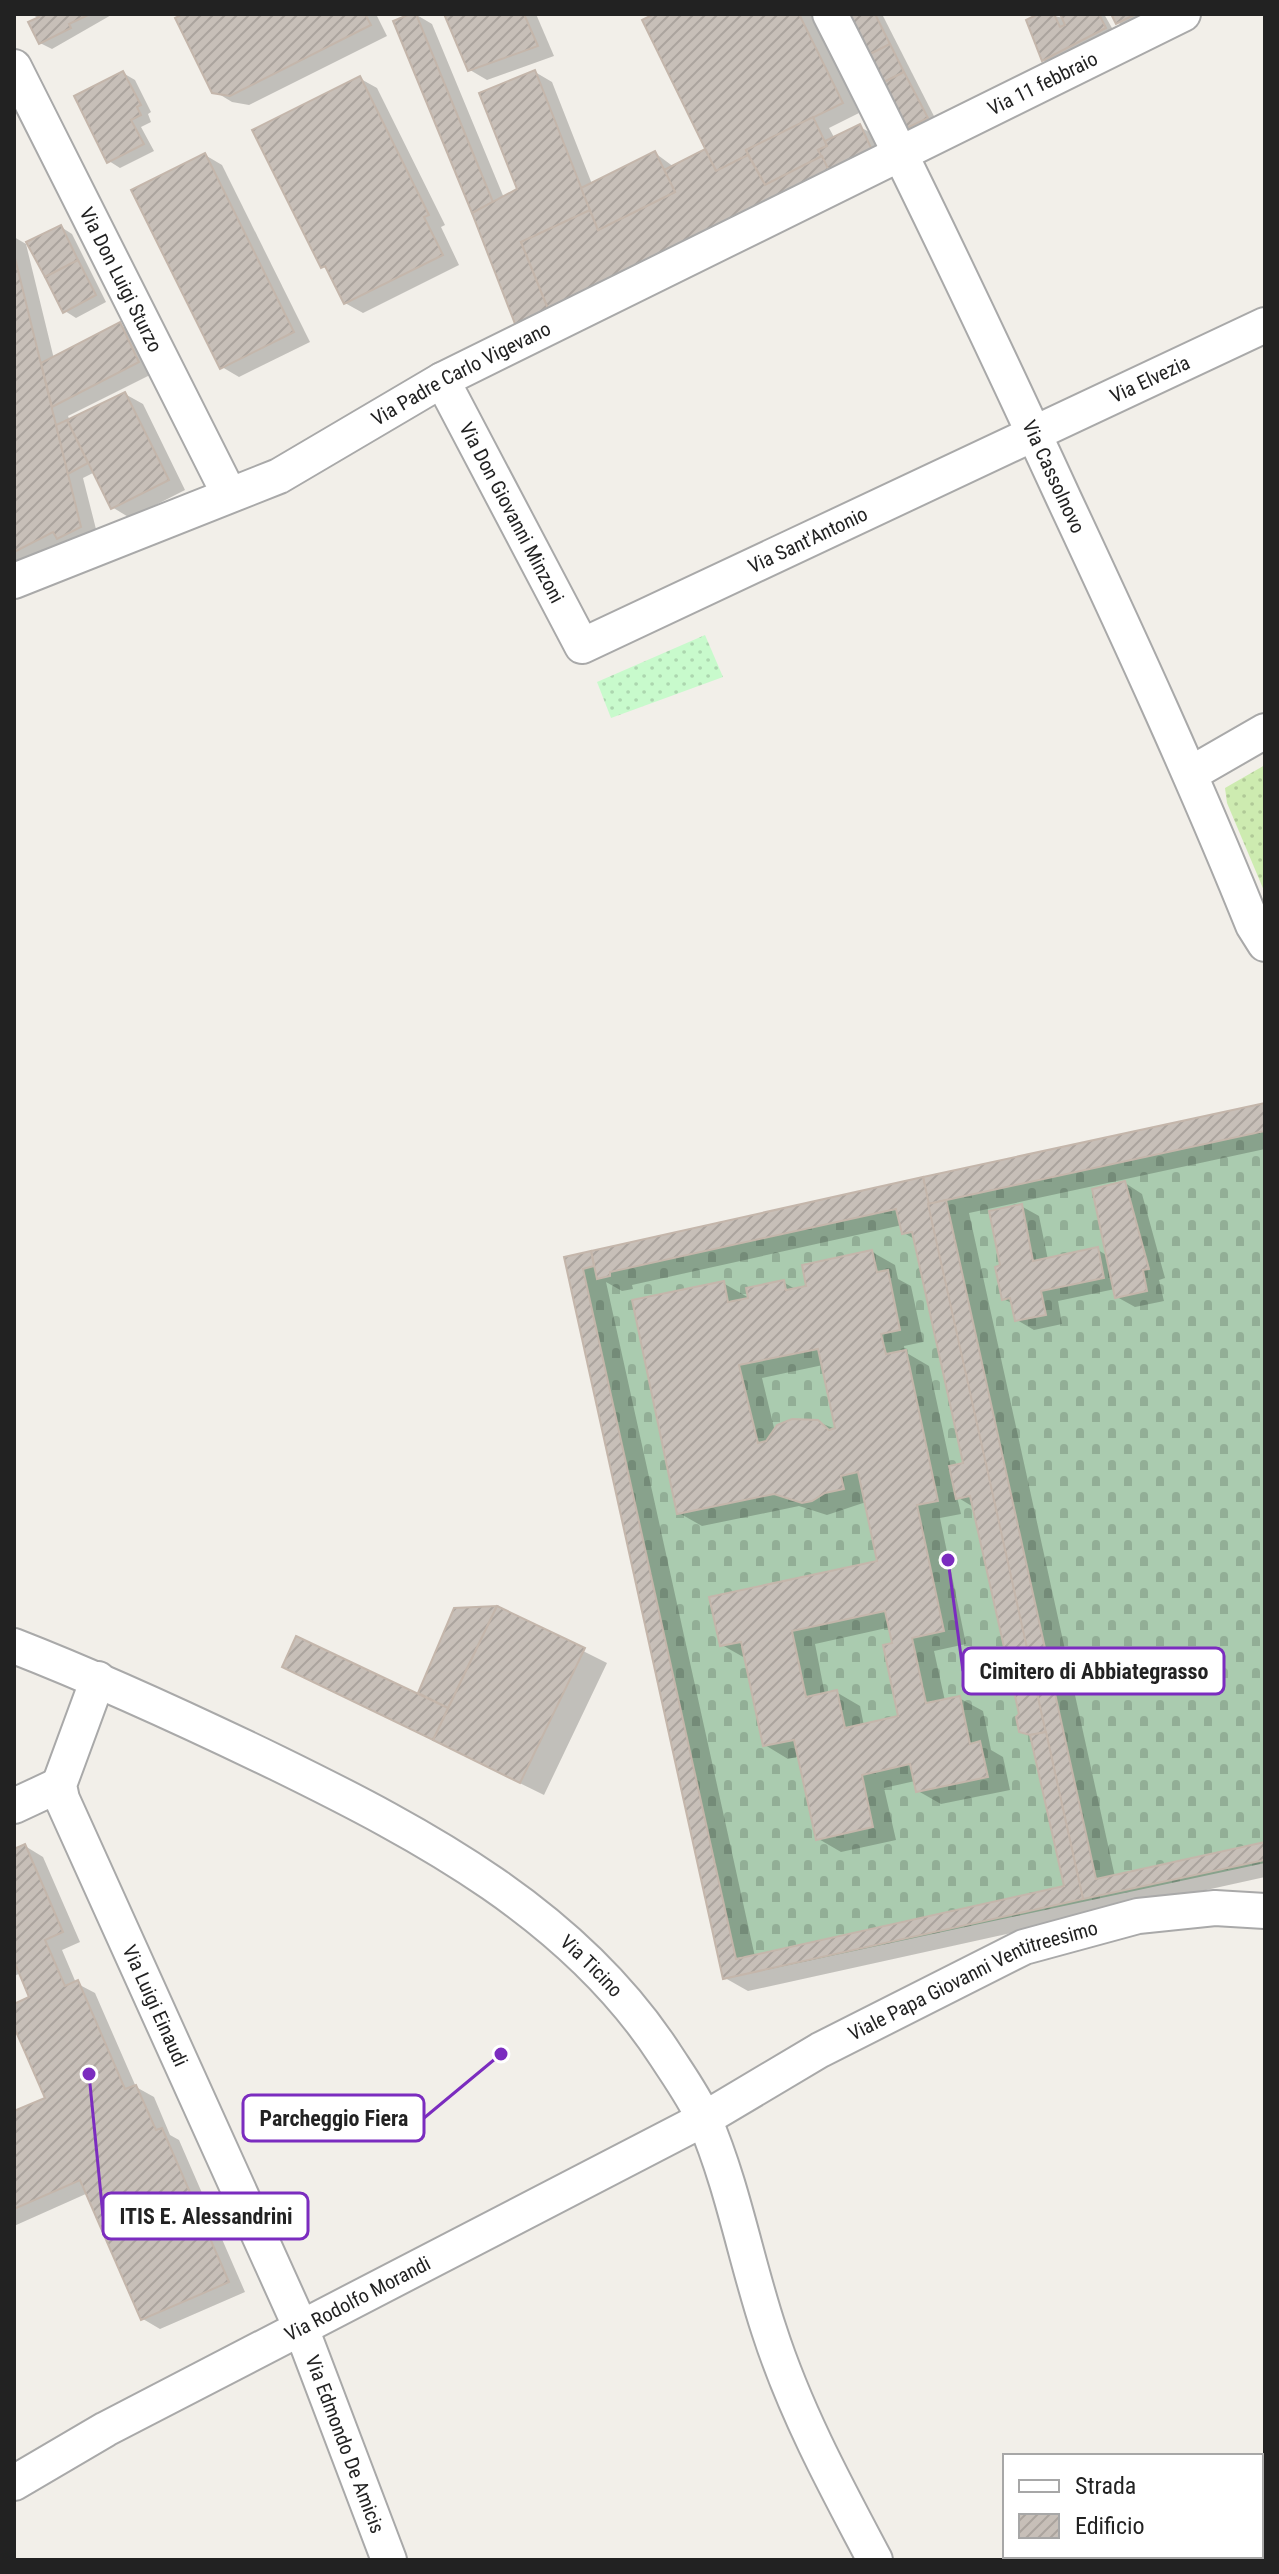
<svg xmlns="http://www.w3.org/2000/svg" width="1279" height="2574" font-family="'Roboto Condensed',sans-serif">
  <defs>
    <pattern id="grass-dots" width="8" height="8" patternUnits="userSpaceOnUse" patternTransform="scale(2)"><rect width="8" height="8" fill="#cdebb0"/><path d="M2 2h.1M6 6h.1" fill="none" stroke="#b0c997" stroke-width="1.8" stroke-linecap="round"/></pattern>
    <pattern id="cemetery-stones" width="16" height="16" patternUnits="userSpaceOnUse" patternTransform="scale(2)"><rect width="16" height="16" fill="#aacbaf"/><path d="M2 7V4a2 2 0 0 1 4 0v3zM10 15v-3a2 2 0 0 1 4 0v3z" fill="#92ae96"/></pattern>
    <pattern id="park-dots" width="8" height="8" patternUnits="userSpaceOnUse" patternTransform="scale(2)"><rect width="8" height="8" fill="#c8facc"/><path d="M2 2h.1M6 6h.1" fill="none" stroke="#acd6af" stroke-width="1.8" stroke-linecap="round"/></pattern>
    <pattern id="building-hatch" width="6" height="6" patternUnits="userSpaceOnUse" patternTransform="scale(2)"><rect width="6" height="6" fill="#c7bfb8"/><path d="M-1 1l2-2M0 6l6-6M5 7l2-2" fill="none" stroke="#aba49e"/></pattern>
  </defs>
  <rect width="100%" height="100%" fill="#f2efe9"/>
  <path fill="url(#grass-dots)" d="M1265,765v128l-38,-90 -2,-15z"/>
  <path fill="url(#cemetery-stones)" d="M1265,1103v760l-542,116 -159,-722z"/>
  <path fill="url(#park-dots)" d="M705,635l18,42 -112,41 -14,-36z"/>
  <g fill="#0003" fill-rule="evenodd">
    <path d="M31,14h82l-61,35 -12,-6v-24z"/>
    <path d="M187,14h189l11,22 -138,69 -17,-3 -18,-11z"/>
    <path d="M415,14l17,10 72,174 15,-8 16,-118 17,10 40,102 63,-31 19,14 34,-17 -50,-136h153l48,99 -30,15 6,11 25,-12 11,6 12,24 -365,170z"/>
    <path d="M446,14h90l18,42 -67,24 -17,-10z"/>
    <path d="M850,14h32l56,110 -20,10 -11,-6z"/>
    <path d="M1043,14l21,4 -2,-4h42l12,21 -62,32 -11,-7z"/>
    <path d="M1114,14h46l-31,15 -12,-7z"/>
    <path d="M123,73l12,7 16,32 -3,2 3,8 -10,5 13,24 -34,17 -11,-7z"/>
    <path d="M359,78l18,10 68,137 -4,2 18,38 -96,48 -18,-10 -16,-33 -7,-4z"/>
    <path d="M205,155l17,10 88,177 -71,35 -17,-10z"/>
    <path d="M61,227l11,7 34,68 -30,16 -11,-7z"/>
    <path d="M14,237l12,7 28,115 66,-34 18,10 18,37 -88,44 2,5 55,-27 18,10 42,86 -55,28 -18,-11 -17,-35 -12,6 15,59 -84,34z"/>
    <path d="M1265,1106v43l-296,64 146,664 150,-33v33l-517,114 -23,-13 -159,-719zM902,1225l2,8 12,7 50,224 -15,4 -22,-102 -24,-14 -1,-6 19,-4 -12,-56 -13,-7 -3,-14 -23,-13 -63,35 -12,3 -14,-8 -32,17 -28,-16 -44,230 23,13 97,-20 28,9 39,-13 13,61 -157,82 23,13 20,87 23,14 12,-3 17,82 24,14 55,-12 -12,-52 31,-7 3,10 23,13 69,-14 -7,-33 -12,-7 -8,-39 -24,-13 -14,3 -11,-50 32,-7 -26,-126 21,-4 -4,-17 18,11 46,207 -1,16 13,7 33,150 -311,69 -149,-675 16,9 11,-2 -1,-4zM823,1365l15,65 -20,-8 -43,10 -13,-54zM891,1627l10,91 -37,8 -4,-20 -24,-14 -11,3 -10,-51z"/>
    <path d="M1125,1183l17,11 23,84 -6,2 5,21 -29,6 -18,-10 -2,-8 -57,12 4,23 -28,6 -17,-10 -3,-16 -11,-5 -1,-32 19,-61 18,10 9,44 50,-10 10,6z"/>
    <path d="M497,1608l110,55 -63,132 -242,-119 117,20 36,-86z"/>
    <path d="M25,1846l18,11 37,85 -18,8 14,33 19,10 41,94 18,10 16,38 9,5 66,152 -85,37 -17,-10 -55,-126 -74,33v-113l33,-14 -33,-77v-16l18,-8 -11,-25 -7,3v-125z"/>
  </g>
  <g fill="url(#building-hatch)" stroke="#c4b6ab" stroke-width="2" fill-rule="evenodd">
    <path d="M37,14h53l-21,10 2,4 -32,16 -11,-22 11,-5z"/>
    <path d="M183,14h182l6,11 -141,71 -18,-3 -37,-75z"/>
    <path d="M410,14h6l77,188 -21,11 -79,-192z"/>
    <path d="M444,14h80l14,32 -70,25z"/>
    <path d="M654,14h145l44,89 -97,47 2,5 -32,16 -74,-151z"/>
    <path d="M848,14h27l15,30 -22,11z"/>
    <path d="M1038,14h16l6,13 5,-2 -5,-11h39l7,14 -64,33 -16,-41z"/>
    <path d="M1111,14h25l-20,10z"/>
    <path d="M890,44l14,28 -22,11 -14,-28z"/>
    <path d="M535,70l55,140 -69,32 28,69 -32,18 -45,-116 45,-24 -38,-96z"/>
    <path d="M123,71l18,34 -4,2 4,8 -10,5 13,24 -37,19 -33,-67z"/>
    <path d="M904,72l24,46 -23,11 -23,-46z"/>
    <path d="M360,76l69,139 -5,2 19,38 -99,49 -19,-38 -4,2 -69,-138z"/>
    <path d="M813,117l14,29 -9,4 4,6 -57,29 -19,-35z"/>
    <path d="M860,124l12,26 -43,21 -11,-21 9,-4 -2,-5z"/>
    <path d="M705,149l11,22 32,-16 17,30 57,-29 7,15 -280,140 -28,-69 69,-32 8,20 77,-38 -11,-22z"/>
    <path d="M655,151l20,41 -77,38 -17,-42z"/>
    <path d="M205,153l89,179 -74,37 -89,-179z"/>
    <path d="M61,225l17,35 -33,17 -19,-35z"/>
    <path d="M14,254l67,273 -24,12 -4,-7 -39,20z"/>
    <path d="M78,260l18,35 -33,18 -18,-36z"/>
    <path d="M120,322l19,40 -87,45 -11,-44z"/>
    <path d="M125,392l44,88 -58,29 -44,-89z"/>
    <path d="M67,420l21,43 -20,11 -12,-49z"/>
    <path d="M1265,1103v28l-337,73 -5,-27z"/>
    <path d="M923,1177l123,555 -16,3 -11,-3 -3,-15 3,-3 -49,-218 -14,3 -7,-33 14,-3 -51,-231 -10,2 -6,-25 -286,63v4l-13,3 -6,-28z"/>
    <path d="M1125,1181l24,88 -6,1 4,21 -32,7 -23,-109z"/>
    <path d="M946,1200l150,679 169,-37v18l-182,39 -155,-695z"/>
    <path d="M1022,1204l11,57 65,-14 6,31 -63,13 5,24 -31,6 -5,-23 -8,2 -7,-33 5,-2 -11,-54z"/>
    <path d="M872,1250l5,22 11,-2 12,60 -19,4 5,20 20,-4 32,151 -21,4 27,126 -32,7 14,65 34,-7 10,48 10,-3 8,36 -72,15 -6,-28 -48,11 11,52 -57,13 -22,-100 -31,6 -22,-104 -21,4 -11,-49 168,-36 -19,-89 -17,4 3,13 -19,4 -13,8 -10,2 -28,-9 -97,20 -45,-214 92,-19 4,21 20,-4 -2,-10 38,-8 2,10 20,-4 -4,-21zM818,1349l17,79 -6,2 -11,-10 -26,-1 -15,6 -11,16 -8,2 -19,-78zM885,1611l7,32 -9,2 15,71 -53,12 -8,-38 -31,7 -14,-66z"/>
    <path d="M591,1251l3,15 -11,3 153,690 328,-73 -34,-151 16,-3 37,167 -360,80 -159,-722z"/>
    <path d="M497,1606l-49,102 -30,-15 36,-85z"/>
    <path d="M497,1606l88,42 -65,135 -87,-43z"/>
    <path d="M296,1636l152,72 -15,32 -151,-73z"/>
    <path d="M25,1844l38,88 -18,8 20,46 13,-6 47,109 11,-4 20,45 6,-2 67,154 -88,38 -61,-140 -66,29v-98l31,-13 -31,-71v-23l15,-7 -15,-36v-112z"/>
  </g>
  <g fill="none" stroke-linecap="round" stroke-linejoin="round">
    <defs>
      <g id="minor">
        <path id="s1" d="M830,14c82,160 159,322 234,485 66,141 131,282 189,426l12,19"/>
        <path id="s2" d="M14,67l215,427"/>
        <path id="s3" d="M442,380l140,266 683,-321"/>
        <path id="s4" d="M14,581l265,-105 163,-96 741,-366"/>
        <path d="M1192,773l73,-42"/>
        <path id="s5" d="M14,1646c90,35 176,75 263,117 147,72 298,152 389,293 13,20 28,41 38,63 29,67 42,142 65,211 26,81 66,155 106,230"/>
        <path id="s6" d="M98,1679l-39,106 3,14 239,529 88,232"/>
        <path d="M14,1806l45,-21"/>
        <path id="s7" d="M14,2483l92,-54 598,-310 116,-69 204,-103 114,-31 77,-8 50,3"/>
        <path d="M1261,2528l4,-2"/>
        <path d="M1177,2560l11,-4"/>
      </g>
    </defs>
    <use href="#minor" stroke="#a9a9a9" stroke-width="38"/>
    <use href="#minor" stroke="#fff" stroke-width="34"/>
  </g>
  <g text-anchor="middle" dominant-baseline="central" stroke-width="7" stroke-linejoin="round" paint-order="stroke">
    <g font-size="20" fill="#222" stroke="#fff">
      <text stroke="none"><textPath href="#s4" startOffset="1144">Via 11 febbraio</textPath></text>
      <text stroke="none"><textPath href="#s2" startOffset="238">Via Don Luigi Sturzo</textPath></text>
      <text stroke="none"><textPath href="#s4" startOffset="494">Via Padre Carlo Vigevano</textPath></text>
      <text stroke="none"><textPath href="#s3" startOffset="928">Via Elvezia</textPath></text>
      <text stroke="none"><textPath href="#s1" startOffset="514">Via Cassolnovo</textPath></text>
      <text stroke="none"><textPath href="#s3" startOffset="150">Via Don Giovanni Minzoni</textPath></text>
      <text stroke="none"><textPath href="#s3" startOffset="550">Via Sant'Antonio</textPath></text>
      <text stroke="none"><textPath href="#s5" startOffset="664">Via Ticino</textPath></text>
      <text stroke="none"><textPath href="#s7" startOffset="1084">Viale Papa Giovanni Ventitreesimo</textPath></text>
      <text stroke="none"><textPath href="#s6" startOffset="354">Via Luigi Einaudi</textPath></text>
      <text stroke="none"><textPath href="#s7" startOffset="390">Via Rodolfo Morandi</textPath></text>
      <text stroke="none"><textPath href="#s6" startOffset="832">Via Edmondo De Amicis</textPath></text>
    </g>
  </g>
  <path fill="none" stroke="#7b2cbf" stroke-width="3" d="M948 1560L963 1671M501 2054L424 2118M89 2074L103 2216"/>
  <g fill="#7b2cbf" stroke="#fff" stroke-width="3">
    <circle cx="948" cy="1560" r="8"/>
    <circle cx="501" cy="2054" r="8"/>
    <circle cx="89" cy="2074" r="8"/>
  </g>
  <g fill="#fff" stroke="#7b2cbf" stroke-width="3">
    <rect x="963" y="1648" width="261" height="46" rx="8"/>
    <rect x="243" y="2095" width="181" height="46" rx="8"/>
    <rect x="103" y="2193" width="205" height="46" rx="8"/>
  </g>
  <g font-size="22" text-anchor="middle" font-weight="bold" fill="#222">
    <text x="1094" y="1679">Cimitero di Abbiategrasso</text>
    <text x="334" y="2126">Parcheggio Fiera</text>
    <text x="206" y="2224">ITIS E. Alessandrini</text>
  </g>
  <rect width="1279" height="2574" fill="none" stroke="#222222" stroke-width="32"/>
  <rect x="1003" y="2454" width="260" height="104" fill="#ffffff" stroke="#a7a7a7" stroke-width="2"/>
  <rect x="1019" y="2480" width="40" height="12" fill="#ffffff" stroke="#a7a7a7" stroke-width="2"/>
  <text x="1075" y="2494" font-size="24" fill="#222222">Strada</text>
  <rect x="1019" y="2514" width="40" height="24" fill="url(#building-hatch)" stroke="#a7a7a7" stroke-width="2"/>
  <text x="1075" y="2534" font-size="24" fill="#222222">Edificio</text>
</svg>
